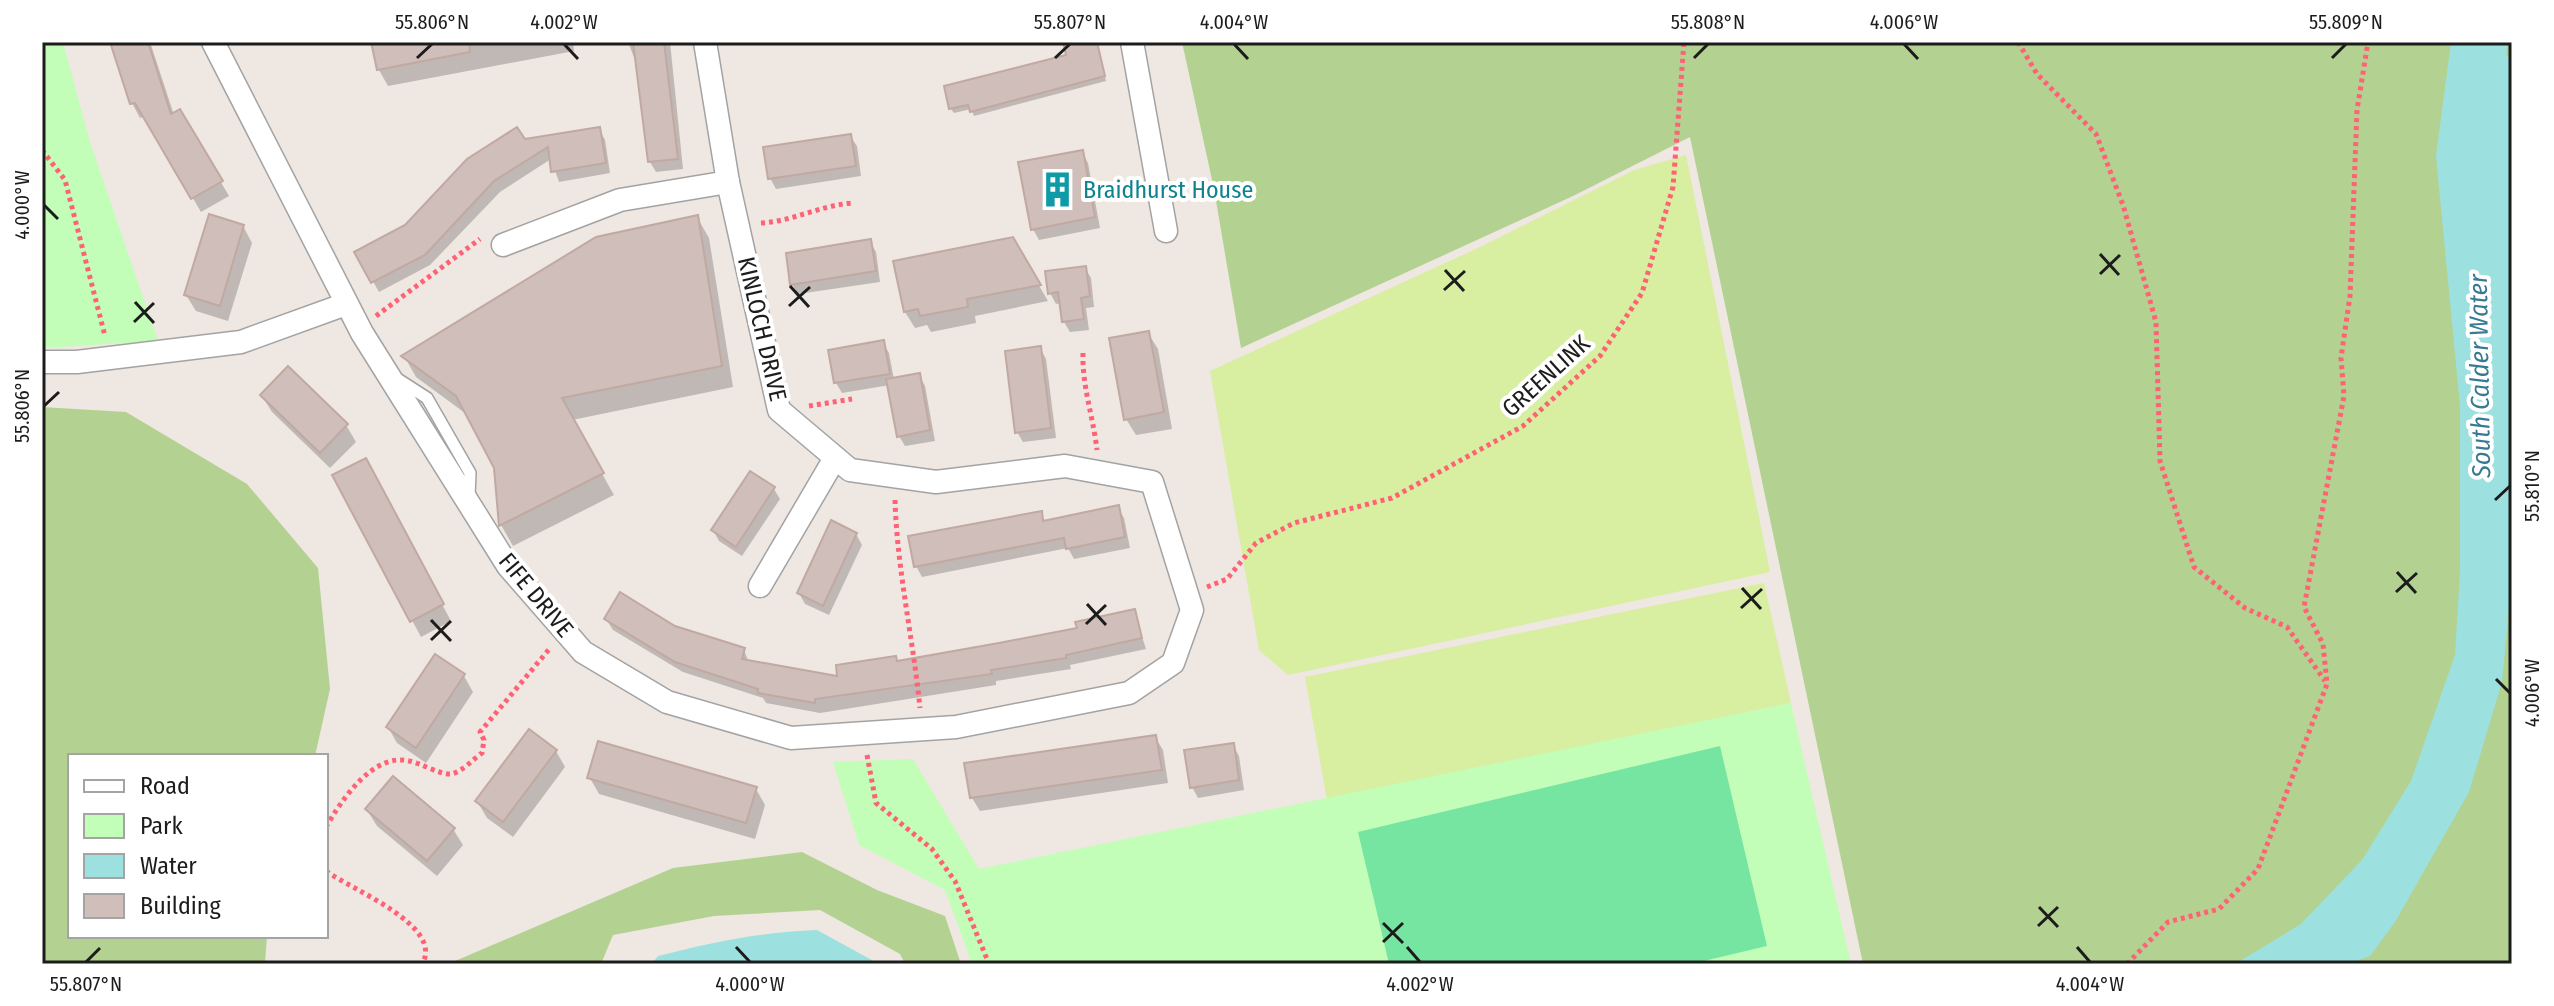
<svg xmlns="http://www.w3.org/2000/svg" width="2554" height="1006" font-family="'Fira Sans Condensed',sans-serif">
  <rect width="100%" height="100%" fill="#efe7e1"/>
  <g fill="#d8eea1">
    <path d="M1686,155l84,417 -482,103 -29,-25 -49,-279 270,-124 154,-77z"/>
    <path d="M1764,583l27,120 -464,97 -22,-123z"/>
  </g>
  <g fill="#b3d292">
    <path d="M1182,42h1330v922h-649l-173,-827 -117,59 -332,152 -27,-159z"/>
    <path d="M42,407l84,5 121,72 71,84 12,121 -15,67h-245v180h197l-2,28h-223z"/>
    <path d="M802,852l75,38 68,26 16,48h-56l-5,-10 -80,-44 -106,6 -101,19 -12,29h-153l225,-96z"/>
  </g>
  <g fill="#c3feb8">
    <path d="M42,42h21l27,100 68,199 -116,7z"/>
    <path d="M1791,703l60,261h-879l-27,-74 -86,-45 -26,-83 80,-3 66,110z"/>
  </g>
  <path fill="#77e5a2" d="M1720,746l47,200 -76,18h-302l-31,-132z"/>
  <g fill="#9de0e0">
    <path d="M2451,42h57l-2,12 6,8v514l-10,106 -33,110 -74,130 -25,34 -24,8h-111l66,-40 61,-64 49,-79 44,-126 5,-84v-165l-24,-250z"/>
    <path d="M817,930l62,34h-227l6,-8c54,-14 104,-24 159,-26z"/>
  </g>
  <g fill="#0003">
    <path d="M112,42h38l24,73 5,-4 50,85 -28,16 -56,-96 -5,2 -8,-15z"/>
    <path d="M373,42h200l1,9 -186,35 -9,-16z"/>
    <path d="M628,42h42l13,127 -27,3 -6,-10 -13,-97z"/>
    <path d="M1065,42h32l9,39 -132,35 -3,-7 -17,4 -3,-4 118,-53z"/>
    <path d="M599,129l6,11 5,33 -51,9 -8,-23 -51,33 -70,73 -51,27 -22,-39 49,-26 118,-85z"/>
    <path d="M850,136l7,10 4,30 -85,13 -6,-11z"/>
    <path d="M1082,152l6,11 12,65 -61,12 -6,-11z"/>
    <path d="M697,217l12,21 24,149 -161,33 42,75 -101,51 -12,-21 -5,-58 -27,-51 -53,-39 -12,-21z"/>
    <path d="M243,226l9,17 -24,78 -32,-10 -10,-16z"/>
    <path d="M1012,239l36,62 -73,15 1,7 -45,9 -4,-7 -12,3 -10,-16z"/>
    <path d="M870,242l6,10 4,30 -82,12 -6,-10z"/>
    <path d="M1085,268l6,10 3,29 -8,1 3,22 -19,2 -6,-10 -2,-19 -6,1 -6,-11z"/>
    <path d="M1148,333l10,16 14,80 -36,6 -10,-16z"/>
    <path d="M883,343l6,10 5,27 25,-5 6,11 10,55 -30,5 -6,-10 -9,-51 -48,8 -6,-10z"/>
    <path d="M1040,348l6,11 10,79 -33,4 -6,-10z"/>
    <path d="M262,396l84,29 10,17 -26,26 -58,-56z"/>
    <path d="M335,476h39l77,145 -30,16z"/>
    <path d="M774,489l6,10 -38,57 -23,-15 -6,-11z"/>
    <path d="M1118,508l6,10 6,30 -56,11 -6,-11 -146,29 -6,-11 125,-52 5,9z"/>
    <path d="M856,534l6,11 -33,70 -24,-11 -6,-11z"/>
    <path d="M1134,612l12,37 -76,16 1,4 -75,12v4l-176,28 -54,-10 -3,-5 -80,-26 -70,-42 -7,-11 68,9 70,22 5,13 91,15 58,-15 181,-33z"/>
    <path d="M435,657l29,19 9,16 -47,71 -29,-20 -9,-16z"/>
    <path d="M1155,737l8,13 5,33 -188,28 -8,-13 -6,-33z"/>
    <path d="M1233,745l6,11 5,34 -46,8 -6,-11z"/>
    <path d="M556,751l9,16 -52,70 -26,-19 -10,-17z"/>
    <path d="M590,778l166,11 9,16 -10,34 -156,-45z"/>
    <path d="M367,810l86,19 10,16 -26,31 -60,-50z"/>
  </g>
  <g fill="#cfbeba" stroke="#c1a9a2" stroke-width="2">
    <path d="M110,42h38l23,72 9,-5 43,72 -32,18 -56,-96 -5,1z"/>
    <path d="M371,42h98l1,10 -93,18z"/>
    <path d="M633,42h31l14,117 -30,3z"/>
    <path d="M1063,42h34l8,34 -135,36 -2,-7 -19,4 -5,-23 122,-31z"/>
    <path d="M517,127l8,12 75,-12 6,36 -55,9 -3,-25 -54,34 -69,74 -54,28 -17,-31 51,-27 62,-66z"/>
    <path d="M851,134l5,32 -88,13 -5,-32z"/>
    <path d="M1083,150l12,67 -64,13 -13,-68z"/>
    <path d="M209,214l35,11 -24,81 -36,-11z"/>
    <path d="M698,215l24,151 -160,32 42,75 -105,53 -5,-58 -38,-72 -55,-40 195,-119z"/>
    <path d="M1013,237l28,48 -74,14 1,8 -48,9 -2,-7 -14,3 -11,-51z"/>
    <path d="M871,239l5,32 -86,14 -4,-32z"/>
    <path d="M1086,266l4,30 -9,2 3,21 -22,3 -4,-30 -10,2 -3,-23z"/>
    <path d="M1149,331l15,81 -40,8 -15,-82z"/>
    <path d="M884,340l6,34 -56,9 -6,-33z"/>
    <path d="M1041,346l10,82 -36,5 -10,-82z"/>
    <path d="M288,366l60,58 -28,29 -60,-58z"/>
    <path d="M920,373l10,57 -33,7 -11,-58z"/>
    <path d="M366,458l78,146 -34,18 -78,-147z"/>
    <path d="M750,471l25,16 -39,60 -25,-17z"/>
    <path d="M1119,505l6,32 -59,12 -2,-11 -150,29 -6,-31 134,-25 1,10z"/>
    <path d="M831,520l26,13 -34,73 -26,-13z"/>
    <path d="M620,592l55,34 70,22 -3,11 95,17 -1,-11 60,-9 1,5 102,-18 78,-15 -2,-6 60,-13 7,29 -76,17v3l-75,12 1,4 -177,25v4l-57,-10v-4l-83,-27 -71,-43z"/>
    <path d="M435,654l30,20 -49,74 -30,-21z"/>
    <path d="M529,729l28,21 -54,72 -28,-21z"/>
    <path d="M1156,735l6,35 -192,28 -6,-35z"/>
    <path d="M598,741l159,46 -11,36 -159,-45z"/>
    <path d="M1234,743l5,37 -49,8 -6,-38z"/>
    <path d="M393,776l62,52 -28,33 -62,-52z"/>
  </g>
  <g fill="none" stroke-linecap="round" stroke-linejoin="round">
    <defs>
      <path id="service" d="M396,378l31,20 43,75 -1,23"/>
      <g id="minor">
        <path d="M213,42l149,291 146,233 75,86 84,50 124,36 165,-11 173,-34 44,-30 19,-53 -40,-128 -87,-16 -129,16 -86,-12 -71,-60 -51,-228 -23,-140"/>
        <path d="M1132,42l34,189"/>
        <path d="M503,245l117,-45 108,-18"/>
        <path d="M42,362h35l164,-20 105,-38"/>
        <path d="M760,586l75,-128"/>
      </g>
    </defs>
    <use href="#service" stroke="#a3a3a3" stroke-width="14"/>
    <use href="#minor" stroke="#a3a3a3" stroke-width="25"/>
    <g stroke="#ff6175" stroke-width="5" stroke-dasharray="4 4" stroke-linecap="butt">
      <path d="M2018,42l19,32 59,60 27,71 33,117 4,139 34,106 51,41 42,19 38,54"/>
      <path d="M42,150l23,30 40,156"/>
      <path d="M761,223c33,-2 60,-18 92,-20"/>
      <path d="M376,316l104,-77"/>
      <path d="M1083,353c-1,33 10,63 14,97"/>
      <path d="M809,406l43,-7"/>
      <path d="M895,500c2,69 18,138 25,208"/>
      <path d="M1207,587l20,-8 29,-36 38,-20 98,-25 131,-72 77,-70 42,-63 31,-106 11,-145"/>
      <path d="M867,755l9,48 56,46 23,32 34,83"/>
      <path d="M326,827c15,-26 47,-75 83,-66 12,2 31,14 42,13 11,-2 22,-15 31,-21l2,-13 -4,-8 71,-85"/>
      <path d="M326,871c26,19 119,55 96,93"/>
      <path d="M2127,964l41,-42 51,-13 39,-40 69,-185 -4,-40 -19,-37 40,-211 -3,-38 9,-62 7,-186 11,-68"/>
    </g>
    <use href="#service" stroke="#fff" stroke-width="11"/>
    <use href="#minor" stroke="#fff" stroke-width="22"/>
  </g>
  <path fill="none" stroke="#1c1c1c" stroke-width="3" d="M564,44l14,15M1234,44l14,15M1904,44l14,15M417,58l15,-14M1055,58l15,-14M1694,58l14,-14M2332,58l14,-14M44,205l14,14M2100,254l19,21M1445,270l19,21M2100,274l20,-19M790,286l19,21M1444,290l21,-19M135,302l19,21M789,306l21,-19M134,322l20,-19M44,406l15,-14M2495,500l15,-14M2397,572l19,21M1742,588l19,21M2396,592l21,-19M1087,604l19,21M1741,608l21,-19M431,620l20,21M1086,624l20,-19M431,640l20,-19M2496,679l14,14M2039,907l19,20M1383,923l20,20M2038,926l20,-19M1383,942l20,-19M736,947l14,15M1407,947l13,15M2077,947l13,15M86,962l14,-14"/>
  <defs>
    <symbol id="building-bare" viewBox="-9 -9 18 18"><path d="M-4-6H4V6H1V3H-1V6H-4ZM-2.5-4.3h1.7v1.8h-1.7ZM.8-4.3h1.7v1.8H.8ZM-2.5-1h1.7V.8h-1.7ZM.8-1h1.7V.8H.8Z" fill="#0f9aa8" stroke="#fff" stroke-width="2.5" paint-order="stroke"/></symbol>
  </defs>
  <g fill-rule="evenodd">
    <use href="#building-bare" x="1032" y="164" width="51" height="51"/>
  </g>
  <g text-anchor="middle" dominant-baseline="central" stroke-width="8" stroke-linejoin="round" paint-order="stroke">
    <g font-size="24" fill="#0d838f" stroke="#fff" text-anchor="start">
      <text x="1083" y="190">Braidhurst House</text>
    </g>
    <g font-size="24" fill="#1c1c1c" stroke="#fff">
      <text transform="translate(762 329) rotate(77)">KINLOCH DRIVE</text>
      <text transform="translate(1546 376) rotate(-42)">GREENLINK</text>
      <text transform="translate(536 595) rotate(50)">FIFE DRIVE</text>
    </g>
    <g font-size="26" font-style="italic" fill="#377a93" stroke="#fff">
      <text transform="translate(2480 376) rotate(-91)">South Calder Water</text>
    </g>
  </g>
  <rect width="2554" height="1006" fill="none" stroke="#ffffff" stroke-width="88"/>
  <rect x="68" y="754" width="260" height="184" fill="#ffffff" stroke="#a4a4a4" stroke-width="2"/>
  <rect x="84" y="780" width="40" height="12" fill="#ffffff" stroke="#a4a4a4" stroke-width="2"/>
  <text x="140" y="794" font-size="24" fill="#1c1c1c">Road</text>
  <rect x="84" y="814" width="40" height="24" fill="#c3feb8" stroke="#a4a4a4" stroke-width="2"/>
  <text x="140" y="834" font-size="24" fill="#1c1c1c">Park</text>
  <rect x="84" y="854" width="40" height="24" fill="#9de0e0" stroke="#a4a4a4" stroke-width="2"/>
  <text x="140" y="874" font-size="24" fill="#1c1c1c">Water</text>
  <rect x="84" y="894" width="40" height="24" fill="#cfbeba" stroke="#a4a4a4" stroke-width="2"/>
  <text x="140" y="914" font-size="24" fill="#1c1c1c">Building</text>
  <rect x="44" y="44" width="2466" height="918" fill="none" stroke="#1c1c1c" stroke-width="3"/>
  <g font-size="20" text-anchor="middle" fill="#1c1c1c">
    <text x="432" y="29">55.806°N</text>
    <text x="564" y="29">4.002°W</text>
    <text x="1070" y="29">55.807°N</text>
    <text x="1234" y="29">4.004°W</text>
    <text x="1708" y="29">55.808°N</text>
    <text x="1904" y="29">4.006°W</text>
    <text x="2346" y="29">55.809°N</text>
    <text transform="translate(22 205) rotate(-90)" y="7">4.000°W</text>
    <text transform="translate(22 406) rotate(-90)" y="7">55.806°N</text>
    <text transform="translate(2532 486) rotate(-90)" y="7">55.810°N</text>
    <text transform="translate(2532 693) rotate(-90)" y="7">4.006°W</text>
    <text x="86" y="991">55.807°N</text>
    <text x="750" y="991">4.000°W</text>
    <text x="1420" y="991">4.002°W</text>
    <text x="2090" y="991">4.004°W</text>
  </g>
</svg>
